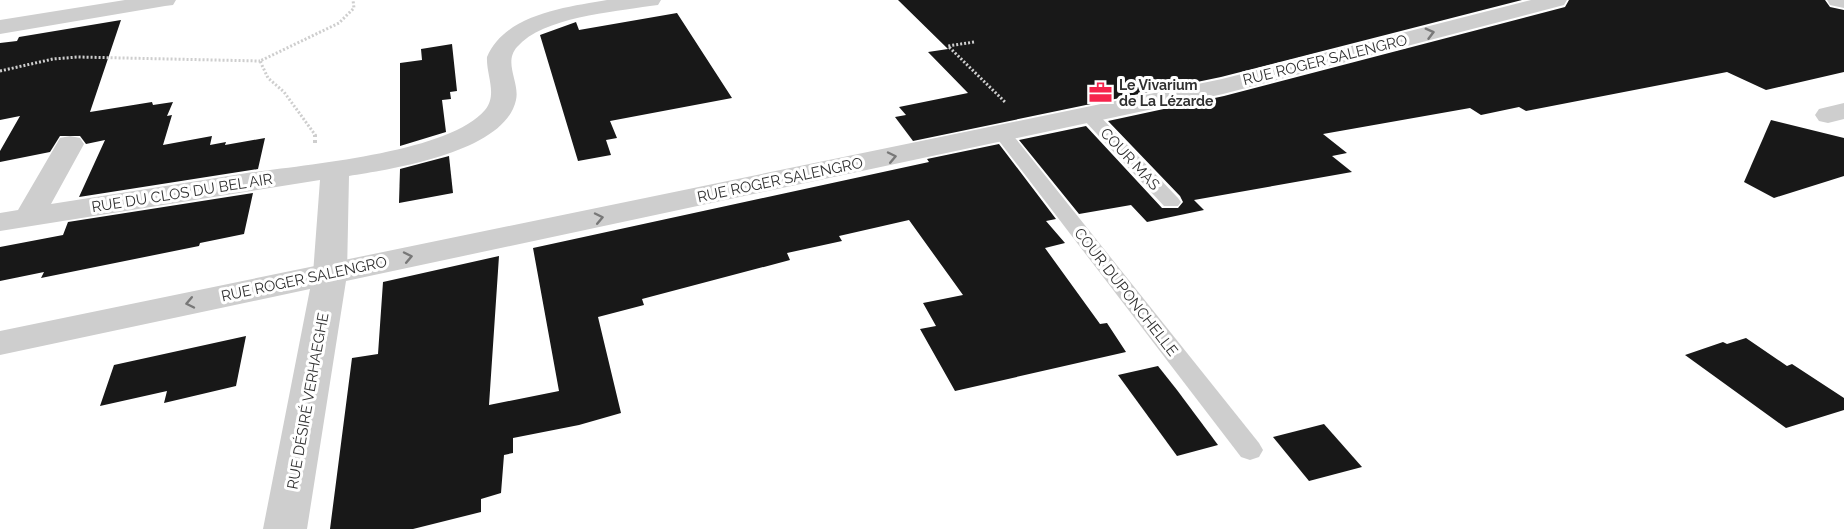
<svg xmlns="http://www.w3.org/2000/svg" width="1844" height="529" font-family="Raleway,sans-serif">
  <rect width="100%" height="100%" fill="#fff"/>
  <g fill="#181818">
    <path d="M898,0h624l-301,77 -308,64 -18,-24 11,-2 -7,-8 69,-14 -40,-41 20,-3z"/>
    <path d="M1569,0h256l5,7 14,3v62l-78,18 -39,-18 -201,39 -7,-4 -38,8 -11,-7 -147,26 24,19 -15,3 20,16 -158,28 10,10 -57,12 -16,-17 -52,9 -60,-74 67,-14 76,82h16l5,-6 -3,-6 -72,-75 116,-25 341,-89z"/>
    <path d="M677,13l55,85 -122,23 7,17 -11,2 5,15 -33,6 -38,-126 36,-13 3,8z"/>
    <path d="M121,20l-31,92 62,-10 1,3 20,-3 -6,14 5,-1 -9,30 49,-9 -2,9 16,-3 -1,3 40,-7 -7,31 -179,28 26,-57 -19,4 -6,-8h-20l-10,16 -50,10v-11l20,-35 -20,4v-77l17,-2 2,-4z"/>
    <path d="M452,44l5,47 -7,1 1,7 -9,1 4,32 -46,14v-83l22,-3 -1,-11z"/>
    <path d="M1771,120l73,18v38l-70,22 -30,-16z"/>
    <path d="M999,144l57,75 -10,2 19,22 -20,5 55,76 7,-1 19,29 -171,39 -35,-62 16,-3 -13,-23 40,-8 -54,-75 -70,16 3,5 -55,12 3,7 -148,39 2,6 -46,12 23,96 -42,12 -66,13v15l-9,2 -3,38 -20,6v13l-68,17h-83l22,-171 26,-4 5,-72 116,-26 -10,149 70,-14 -26,-143 396,-86 -2,-3z"/>
    <path d="M449,156l4,37 -54,10 1,-34z"/>
    <path d="M253,193l-9,41 -44,9 -1,3 -158,32 3,-6 -44,9v-34l63,-12 5,-13z"/>
    <path d="M246,336l-10,50 -72,17 3,-12 -67,15 14,-41z"/>
    <path d="M1746,338l41,28 5,-2 52,34v12l-58,18 -101,-73 38,-13 4,2z"/>
    <path d="M1158,366l19,24 41,55 -41,11 -59,-81z"/>
    <path d="M1324,424l38,43 -53,14 -36,-44z"/>
  </g>
  <g fill="none" stroke-linecap="round" stroke-linejoin="round">
    <g stroke="#cecece" stroke-width="3" stroke-dasharray="2 2" stroke-linecap="butt">
      <path d="M974,42l-26,4 57,56"/>
      <path d="M0,71l53,-12 25,-2 182,4"/>
      <path d="M316,136l-32,-44 -16,-14 -8,-17 79,-38 15,-15 -1,-8"/>
    </g>
    <path stroke="#cecece" stroke-width="4" stroke-dasharray="3 3" stroke-linecap="butt" d="M315,143v-8"/>
    <g fill="#cecece" fill-rule="evenodd">
      <path d="M1089,110l6,1 83,87 3,4 -3,4h-14l-81,-87 -2,-4 2,-4z"/>
      <path d="M1002,128l6,1 251,314 4,7 -4,7 -9,3 -9,-3 -245,-320 -3,-4z"/>
    </g>
    <g fill="#cecece" fill-rule="evenodd">
      <path d="M125,0h51l-3,5 -8,1 -165,28v-14z"/>
      <path d="M607,0h54l-3,5 -8,1c-37,6 -107,11 -133,41 -14,16 3,35 -1,53 -11,52 -123,69 -167,76l-2,98 -5,7 -12,3 -12,-3 -5,-7 7,-94 -320,51v-18l18,-3 42,-72 10,-2 10,2 4,6 -33,60c64,-10 127,-20 190,-30 58,-9 207,-20 244,-64 13,-16 1,-35 2,-53 18,-43 80,-50 120,-57z"/>
      <path d="M1827,0h17v8l-14,-3z"/>
      <path d="M1844,103v16l-16,4 -9,-2 -4,-6 4,-6z"/>
    </g>
    <path fill="#cecece" fill-rule="evenodd" d="M1531,0h36l-3,5 -341,89 -877,187 -39,248h-44l47,-240 -310,66v-24l1222,-252z"/>
  </g>
  <defs><path id="oneway-chevron" d="M-2-3.5L2.5 0L-2 3.5" fill="none" stroke-width="1.6" stroke-linecap="round" stroke-linejoin="round" transform="scale(1.5)"/></defs>
  <g stroke="#787878">
    <use href="#oneway-chevron" transform="translate(1430 33) rotate(-15)"/>
    <use href="#oneway-chevron" transform="translate(892 157) rotate(-12)"/>
    <use href="#oneway-chevron" transform="translate(599 218) rotate(-12)"/>
    <use href="#oneway-chevron" transform="translate(408 257) rotate(-12)"/>
    <use href="#oneway-chevron" transform="translate(190 303) rotate(168)"/>
  </g>
  <defs>
    <symbol id="office-bare" viewBox="-9 -9 18 18"><path d="M-6-3h4V-5.5h4V-3h4V5H-6ZM-1-4.5V-3h2v-1.5ZM-6 0V1H6V0Z" fill="#f6244c" stroke="#fff" stroke-width="2.5" paint-order="stroke"/></symbol>
  </defs>
  <g fill-rule="evenodd">
    <use href="#office-bare" x="1084" y="76" width="33" height="33"/>
  </g>
  <g text-anchor="middle" dominant-baseline="central" stroke-width="6" stroke-linejoin="round" paint-order="stroke">
    <g font-size="14" font-weight="bold" fill="#313131" stroke="#fff" text-anchor="start">
      <text x="1119" y="85">Le Vivarium<tspan x="1119" dy="16">de La Lézarde</tspan></text>
    </g>
    <g font-size="15" fill="#313131" stroke="#fff">
      <text transform="translate(1325 60) rotate(-14)">RUE ROGER SALENGRO</text>
      <text transform="translate(1130 159) rotate(47)">COUR MAS</text>
      <text transform="translate(780 180) rotate(-12)">RUE ROGER SALENGRO</text>
      <text transform="translate(182 193) rotate(-9)">RUE DU CLOS DU BEL AIR</text>
      <text transform="translate(304 279) rotate(-12)">RUE ROGER SALENGRO</text>
      <text transform="translate(1126 292) rotate(52)">COUR DUPONCHELLE</text>
      <text transform="translate(308 401) rotate(-80)">RUE DÉSIRÉ VERHAEGHE</text>
    </g>
  </g>
</svg>
